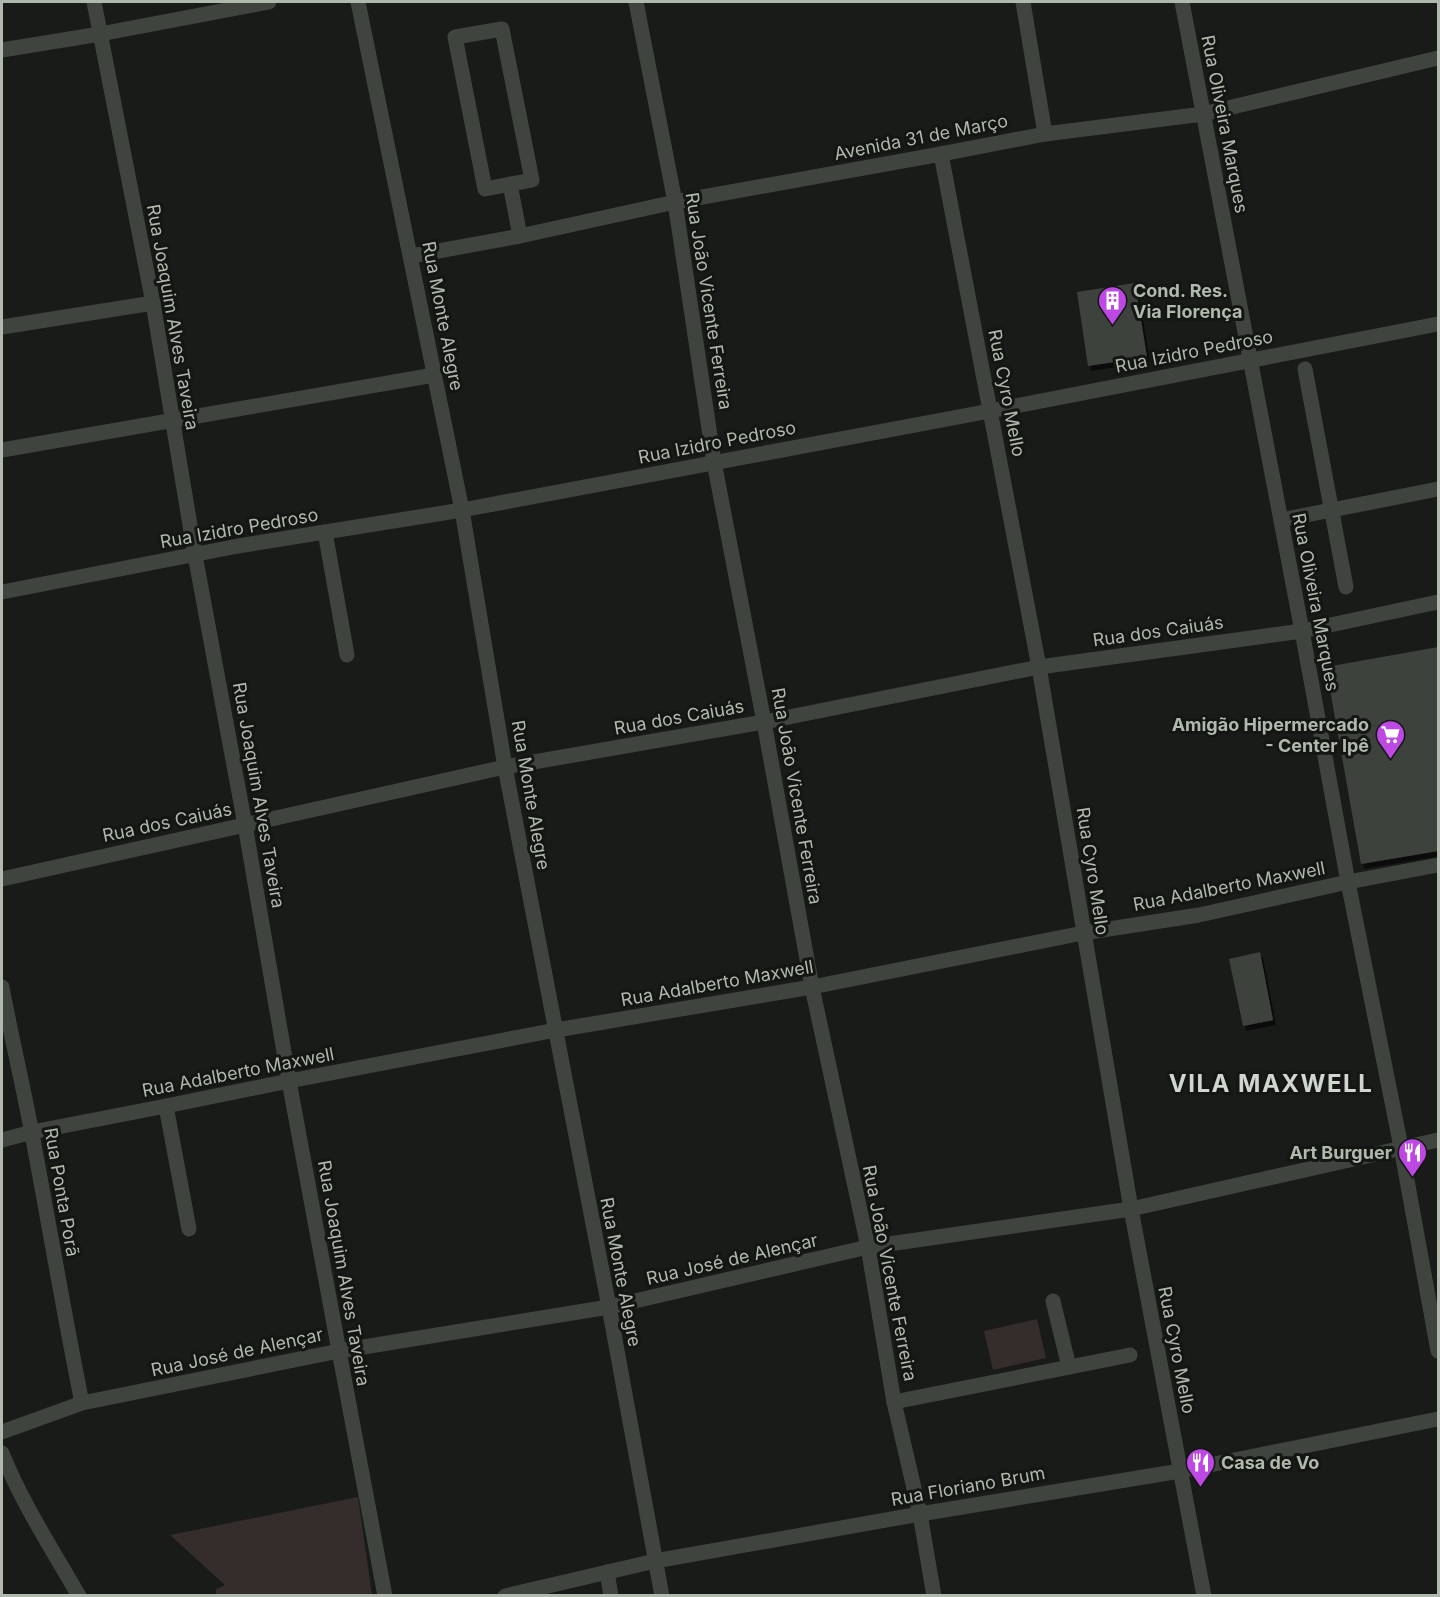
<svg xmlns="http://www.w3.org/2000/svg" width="1440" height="1597" font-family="Inter,sans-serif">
  <defs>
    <filter id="shadow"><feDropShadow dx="3" dy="5" stdDeviation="0" flood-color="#0009"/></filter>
  </defs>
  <rect width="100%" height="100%" fill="#191b19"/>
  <g fill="#342d2b">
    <path d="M1037,1319l9,39 -53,12 -9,-39z"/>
    <path d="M358,1497l14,98h-156v-6l9,-4 -55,-50z"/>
  </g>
  <g fill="#3e423e" filter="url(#shadow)">
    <path d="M1135,283l12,74 -59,9 -11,-74z"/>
    <path d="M1438,647v204l-77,13 -35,-197z"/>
    <path d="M1260,952l13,68 -30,6 -14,-67z"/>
  </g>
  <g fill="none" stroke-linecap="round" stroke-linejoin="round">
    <g stroke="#3f443f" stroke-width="15">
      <path d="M94,2l59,301 42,252 50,270 44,256 50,270 46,245"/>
      <path d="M358,2l104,508 43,257 104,540 53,289"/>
      <path d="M636,2l39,200 39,260 50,260 48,265 56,260 26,155 26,112 14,82"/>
      <path d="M1023,2l22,132"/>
      <path d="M1182,2l120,629 46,251 53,265 37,204"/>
      <path d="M502,29l30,151 -47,9 -30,-152z"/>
      <path d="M2,50l98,-16 169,-32"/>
      <path d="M941,154l98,513 92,542 73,387"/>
      <path d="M510,184l10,52"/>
      <path d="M411,256l109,-20 155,-34 266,-48 104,-20 158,-20 235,-56"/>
      <path d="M2,327l151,-24"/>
      <path d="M1305,369l41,218"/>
      <path d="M2,450l432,-75"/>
      <path d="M1281,520l157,-31"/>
      <path d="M325,532l22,123"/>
      <path d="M2,592l236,-46 224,-36 528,-99 448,-87"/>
      <path d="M2,879l503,-112 259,-45 275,-55 263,-36 136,-29"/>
      <path d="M2,987c9,49 21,98 30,147 17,90 32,180 50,269"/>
      <path d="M166,1106l23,123"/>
      <path d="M2,1140l30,-8 134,-26 123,-25 267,-51 256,-43 271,-54 116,-18 149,-33 90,-17"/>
      <path d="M1053,1301l16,66"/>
      <path d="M894,1402l236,-47"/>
      <path d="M2,1432l80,-29 257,-52 270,-44 259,-60 263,-38 307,-69"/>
      <path d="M2,1453c20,50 50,96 77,143"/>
      <path d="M607,1572l4,24"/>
      <path d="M505,1596l150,-35 265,-47 260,-43 258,-52"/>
    </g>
  </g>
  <defs>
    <symbol id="building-pin" viewBox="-11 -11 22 30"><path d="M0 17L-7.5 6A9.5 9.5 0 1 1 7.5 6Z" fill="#be48e4" stroke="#141614"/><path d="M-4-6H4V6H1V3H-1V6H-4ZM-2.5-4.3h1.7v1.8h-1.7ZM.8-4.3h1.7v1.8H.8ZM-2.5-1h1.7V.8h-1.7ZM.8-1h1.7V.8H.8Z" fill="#fff"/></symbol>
    <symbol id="supermarket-pin" viewBox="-11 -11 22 30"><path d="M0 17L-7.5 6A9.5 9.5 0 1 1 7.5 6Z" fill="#be48e4" stroke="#141614"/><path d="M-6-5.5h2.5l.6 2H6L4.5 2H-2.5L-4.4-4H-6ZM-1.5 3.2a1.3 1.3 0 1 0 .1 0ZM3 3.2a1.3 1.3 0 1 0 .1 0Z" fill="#fff"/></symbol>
    <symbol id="restaurant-pin" viewBox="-11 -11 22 30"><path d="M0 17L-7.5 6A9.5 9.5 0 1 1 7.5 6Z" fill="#be48e4" stroke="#141614"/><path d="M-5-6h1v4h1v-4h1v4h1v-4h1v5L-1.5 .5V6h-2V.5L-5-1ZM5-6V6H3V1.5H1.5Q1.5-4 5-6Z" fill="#fff"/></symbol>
  </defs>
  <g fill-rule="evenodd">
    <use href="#building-pin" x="1096" y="284" width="33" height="45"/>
    <use href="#supermarket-pin" x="1374" y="718" width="33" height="45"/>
    <use href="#restaurant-pin" x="1396" y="1136" width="33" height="45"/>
    <use href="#restaurant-pin" x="1184" y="1446" width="33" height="45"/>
  </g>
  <g text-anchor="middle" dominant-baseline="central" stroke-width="6" stroke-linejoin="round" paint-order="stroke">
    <g font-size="18" fill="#afb9ac" stroke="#141614">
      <text transform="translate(1225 124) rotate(79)">Rua Oliveira Marques</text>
      <text transform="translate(921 137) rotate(-11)">Avenida 31 de Março</text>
      <text transform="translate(709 301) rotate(81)">Rua João Vicente Ferreira</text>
      <text transform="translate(443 316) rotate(79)">Rua Monte Alegre</text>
      <text transform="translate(173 317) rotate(80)">Rua Joaquim Alves Taveira</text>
      <text transform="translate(1194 351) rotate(-11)">Rua Izidro Pedroso</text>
      <text transform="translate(1007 393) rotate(79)">Rua Cyro Mello</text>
      <text transform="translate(717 442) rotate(-11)">Rua Izidro Pedroso</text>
      <text transform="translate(239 528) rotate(-10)">Rua Izidro Pedroso</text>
      <text transform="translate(1316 602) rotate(79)">Rua Oliveira Marques</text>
      <text transform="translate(1158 631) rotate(-8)">Rua dos Caiuás</text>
      <text transform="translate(679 717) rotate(-10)">Rua dos Caiuás</text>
      <text transform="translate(259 795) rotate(80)">Rua Joaquim Alves Taveira</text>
      <text transform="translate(531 795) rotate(80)">Rua Monte Alegre</text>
      <text transform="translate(797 796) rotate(80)">Rua João Vicente Ferreira</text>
      <text transform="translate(167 822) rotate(-12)">Rua dos Caiuás</text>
      <text transform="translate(1093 871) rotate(81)">Rua Cyro Mello</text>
      <text transform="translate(1229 886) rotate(-11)">Rua Adalberto Maxwell</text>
      <text transform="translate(717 983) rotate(-10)">Rua Adalberto Maxwell</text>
      <text transform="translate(238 1072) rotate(-11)">Rua Adalberto Maxwell</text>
      <text transform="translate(62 1192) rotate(80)">Rua Ponta Porã</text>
      <text transform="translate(732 1259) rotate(-13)">Rua José de Alençar</text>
      <text transform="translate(621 1272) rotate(79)">Rua Monte Alegre</text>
      <text transform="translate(344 1273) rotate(80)">Rua Joaquim Alves Taveira</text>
      <text transform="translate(890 1273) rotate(79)">Rua João Vicente Ferreira</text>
      <text transform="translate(1177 1350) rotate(79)">Rua Cyro Mello</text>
      <text transform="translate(237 1352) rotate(-12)">Rua José de Alençar</text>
      <text transform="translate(968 1486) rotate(-10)">Rua Floriano Brum</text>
    </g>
    <g font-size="18" font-weight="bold" fill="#afb9ac" stroke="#141614" text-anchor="start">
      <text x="1133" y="290">Cond. Res.<tspan x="1133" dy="21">Via Florença</tspan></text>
      <text x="1369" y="724" text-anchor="end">Amigão Hipermercado<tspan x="1369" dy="21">- Center Ipê</tspan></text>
      <text x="1392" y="1152" text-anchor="end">Art Burguer</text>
      <text x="1221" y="1462">Casa de Vo</text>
    </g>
    <g font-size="24" font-weight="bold" letter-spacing="1.5" fill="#ced6cd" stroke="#141614">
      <text x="1271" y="1083">VILA MAXWELL</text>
    </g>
  </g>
  <rect width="1440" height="1597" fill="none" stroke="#afb9ac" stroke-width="6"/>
</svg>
